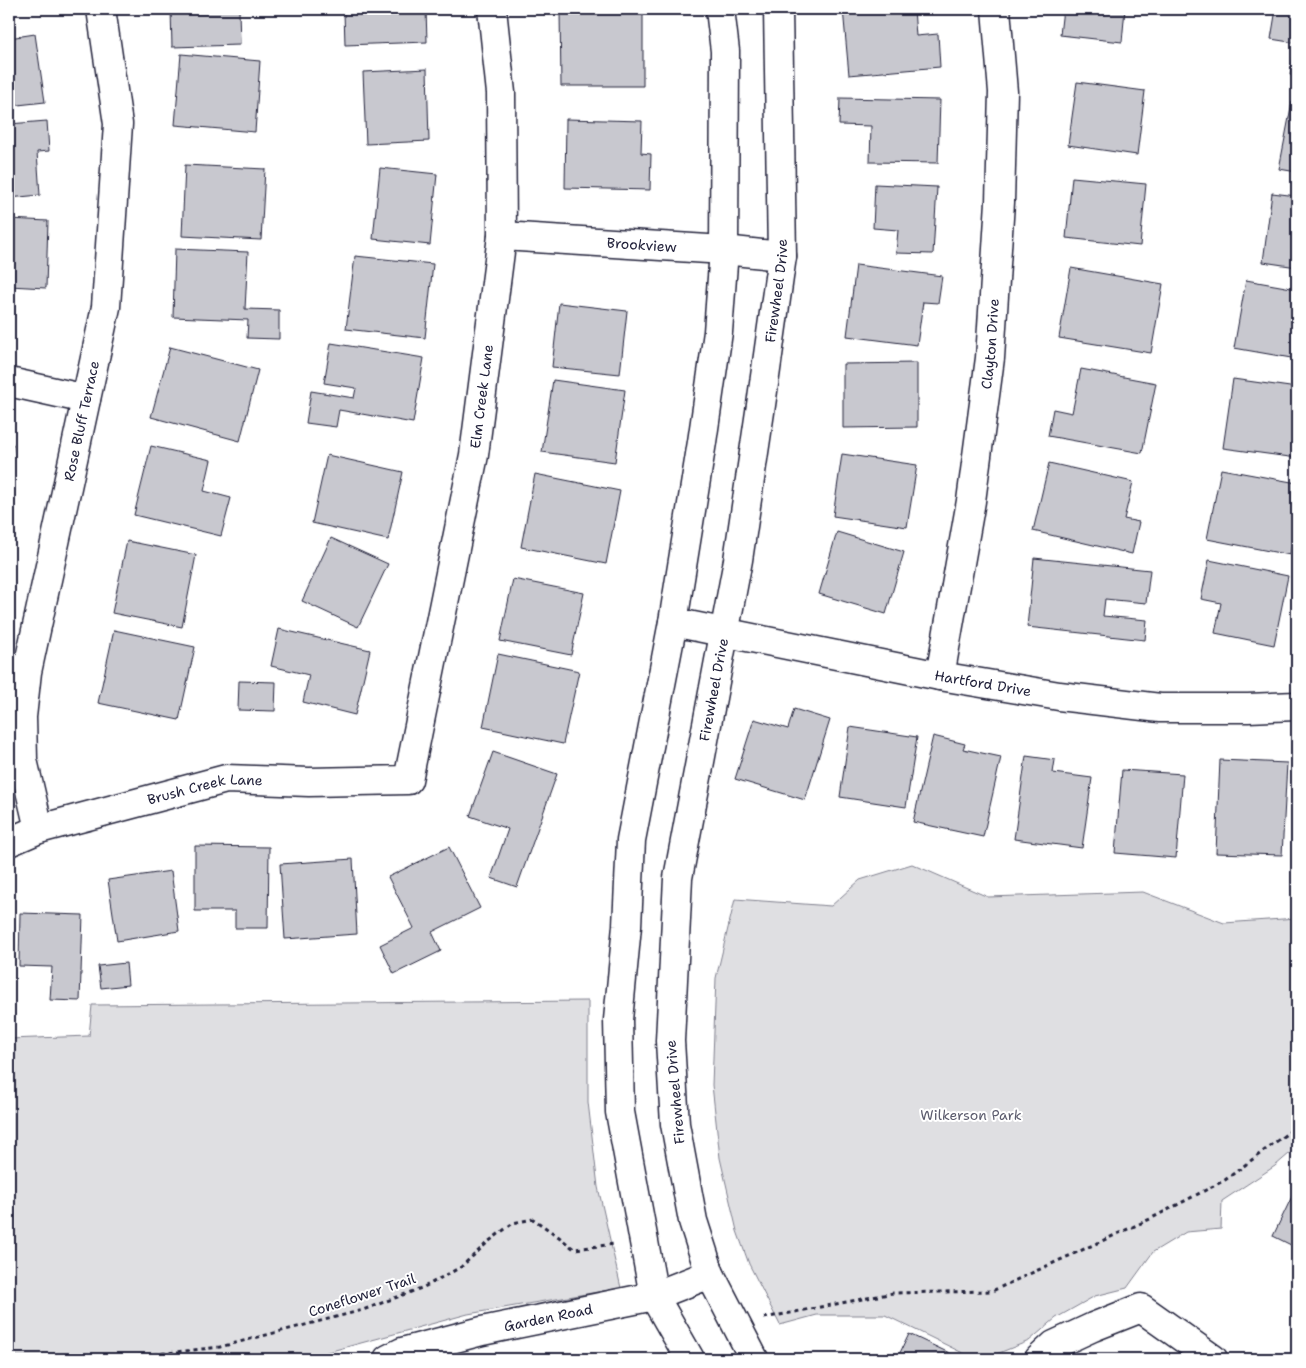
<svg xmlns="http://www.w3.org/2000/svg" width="1306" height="1368" font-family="'Shantell Sans',sans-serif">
  <rect width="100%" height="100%" fill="#fff"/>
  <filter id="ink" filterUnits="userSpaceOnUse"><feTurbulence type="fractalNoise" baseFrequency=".02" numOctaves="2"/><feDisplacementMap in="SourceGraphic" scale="10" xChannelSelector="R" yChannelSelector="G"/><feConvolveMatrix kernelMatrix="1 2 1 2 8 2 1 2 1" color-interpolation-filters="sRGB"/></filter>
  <g filter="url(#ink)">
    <g fill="#dfdfe2" stroke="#80808e">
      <path d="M912,864l76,33 155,-5 81,31 73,-5v229l-22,19 -53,35 -1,28 -35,3 -33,20 -26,36 -32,8 -39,22 -27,23 -45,18h-9l-90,-44h-68l-37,10 -31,-61 -12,-33 -17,-73 -8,-73 4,-107 19,-79 96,7 29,-26z"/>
      <path d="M588,1001v101l10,85 23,101 -153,26 -144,39 -7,6h-308v-320l80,-3 3,-31z"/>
    </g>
    <g fill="#c8c8cf" stroke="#22223b">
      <path d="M171,9h79v1l-11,1 1,34 -68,2z"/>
      <path d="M367,9h59l1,33 -82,3 -1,-33 23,-1z"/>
      <path d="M643,9v77h-82l-1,-76z"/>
      <path d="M843,9h71l2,27 22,-2 2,33 -91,8z"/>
      <path d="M1063,9h62l-3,33 -62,-7z"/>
      <path d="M1276,9l21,2v65l-7,-1 6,-32 -25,-4z"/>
      <path d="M35,34l10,68 -36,4v-68z"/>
      <path d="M181,54l79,7 -5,71 -80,-7z"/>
      <path d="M427,69l2,72 -63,3 -3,-72z"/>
      <path d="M1077,82l68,9 -8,64 -69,-10z"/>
      <path d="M840,98l100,2 -2,63 -68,-1 1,-36 -32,-1z"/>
      <path d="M1292,102l5,1v69l-18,-3z"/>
      <path d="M566,119l76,2 -1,32 10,1 -1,36 -85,-2z"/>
      <path d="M47,121l2,30 -12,1 3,43 -31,3v-74z"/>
      <path d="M185,165l80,4 -4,71 -79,-4z"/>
      <path d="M380,168l57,6 -7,71 -57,-6z"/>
      <path d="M1072,177l74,7 -6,62 -74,-8z"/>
      <path d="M875,184l62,3 -4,67 -37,-1 2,-23 -25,-2z"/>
      <path d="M1272,193l25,3v71l-34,-5z"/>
      <path d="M9,219l39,2 -2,67 -37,-2z"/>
      <path d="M175,249l73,3 -3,57 34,1v29l-32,-1 1,-18 -75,-3z"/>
      <path d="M355,256l78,8 -8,74 -79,-9z"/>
      <path d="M856,265l86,11 -4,27 -15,-1 -6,43 -70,-9z"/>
      <path d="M1071,268l92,16 -12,69 -92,-15z"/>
      <path d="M1246,280l51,9v70l-63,-11z"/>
      <path d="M559,303l68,8 -7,63 -68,-7z"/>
      <path d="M331,343l93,15 -11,65 -74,-13 -3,17 -30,-4 5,-32 43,7 2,-10 -32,-5z"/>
      <path d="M170,347l88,23 -18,71 -89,-24z"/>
      <path d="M917,363v64l-74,1v-64z"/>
      <path d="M1081,369l75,14 -14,70 -94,-17 5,-27 19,4z"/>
      <path d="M1233,379l64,9v70l-74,-10z"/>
      <path d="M553,380l72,10 -10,72 -73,-10z"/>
      <path d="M9,443l4,1 -4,27z"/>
      <path d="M151,446l60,14 -7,31 27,7 -10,38 -87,-21z"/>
      <path d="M842,454l75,11 -10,62 -74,-11z"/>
      <path d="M327,455l76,17 -15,68 -76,-17z"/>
      <path d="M1049,463l84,19 -9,37 15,3 -7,32 -99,-23z"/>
      <path d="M1221,469l76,14v30l-7,42 -83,-16z"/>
      <path d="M535,474l85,17 -14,73 -85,-17z"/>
      <path d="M837,532l67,20 -18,62 -67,-20z"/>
      <path d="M331,538l57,26 -30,63 -56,-26z"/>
      <path d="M127,541l69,14 -14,72 -70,-14z"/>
      <path d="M1034,558l116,12 -4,33 -41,-4 -2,17 44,4 -2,20 -118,-13z"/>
      <path d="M1209,560l79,16 -14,69 -59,-12 6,-30 -20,-4z"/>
      <path d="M513,579l71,14 -13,62 -71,-14z"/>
      <path d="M279,629l91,21 -15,65 -52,-13 6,-27 -38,-9z"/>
      <path d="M114,630l81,17 -16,73 -81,-17z"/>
      <path d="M498,654l81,17 -16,73 -80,-17z"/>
      <path d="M239,681l37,1 -1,29 -37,-1z"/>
      <path d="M794,709l36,11 -25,80 -70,-21 19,-60 34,10z"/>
      <path d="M850,727l67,10 -11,70 -66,-10z"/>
      <path d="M933,736l32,8 -2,5 38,8 -18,80 -70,-15z"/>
      <path d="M493,752l64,22 -40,113 -26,-9 17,-49 -38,-13z"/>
      <path d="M1026,756l29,4 -2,13 39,5 -10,70 -68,-9z"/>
      <path d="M1220,760l67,3 -5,92 -66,-2z"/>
      <path d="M1293,764h4v40z"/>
      <path d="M1122,770l61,4 -7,84 -61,-5z"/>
      <path d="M195,846l74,1 -1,81h-33v-17h-40z"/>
      <path d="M449,847l31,61 -48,24 9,19 -47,23 -14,-29 34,-17 -26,-51z"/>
      <path d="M353,859l4,75 -72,5 -5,-75z"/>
      <path d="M171,871l8,60 -62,10 -9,-61z"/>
      <path d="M20,913l63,2 -3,86 -30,-1 2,-33 -33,-1z"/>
      <path d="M126,963l2,22 -27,3 -3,-22z"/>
      <path d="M1297,1186v62l-24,-12z"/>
      <path d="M909,1334l51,24 -1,1h-62z"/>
    </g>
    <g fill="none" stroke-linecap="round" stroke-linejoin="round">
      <defs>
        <g id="minor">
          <path id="s1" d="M502,236l222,14 58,6"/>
          <path d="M9,382l77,17"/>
          <path id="s2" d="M673,622l267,54 119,20 101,12h88l49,-2"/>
          <path id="s3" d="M940,676l31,-175 19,-143 10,-156 3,-110 -7,-83"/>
          <path id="s4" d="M39,829l-16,-69 -1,-43 5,-45 79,-365 12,-183 -17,-115"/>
          <path id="s5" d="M9,842l30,-13 187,-50 83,3 99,-2 66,-325 28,-219 -1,-143 -9,-84"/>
          <path d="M1039,1359l15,-14 39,-18 48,-19 72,51"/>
        </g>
        <g id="tertiary">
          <path id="s6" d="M388,1359l14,-7 80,-21 172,-35 56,-22"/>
          <path d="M690,1359l-36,-63 -34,-184 -2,-92 9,-94 4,-86 42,-218 29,-180 16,-110 6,-82 1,-199 -5,-42"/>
          <path id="s7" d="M754,1359l-44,-85 -17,-53 -18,-97 -5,-83 8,-163 60,-318 23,-155 21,-149 -4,-247"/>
        </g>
      </defs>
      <use href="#minor" stroke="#22223b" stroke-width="31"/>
      <use href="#tertiary" stroke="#22223b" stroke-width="31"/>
      <g stroke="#22223b" stroke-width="3" stroke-dasharray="4 4" stroke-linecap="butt">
        <path d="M764,1318l129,-25 99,-2 158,-72 75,-39 72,-54"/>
        <path d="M114,1359l106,-12 143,-37 61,-23 37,-20 27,-25 25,-19 20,-4 26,18 15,12 41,-5"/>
      </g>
      <use href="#minor" stroke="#fff" stroke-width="28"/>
      <use href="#tertiary" stroke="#fff" stroke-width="28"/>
    </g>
  </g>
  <g text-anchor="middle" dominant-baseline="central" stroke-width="4" stroke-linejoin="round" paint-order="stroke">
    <g font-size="14" fill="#22223b" stroke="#fff">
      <text stroke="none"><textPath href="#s1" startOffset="140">Brookview</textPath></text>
      <text stroke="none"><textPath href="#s7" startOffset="1092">Firewheel Drive</textPath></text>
      <text stroke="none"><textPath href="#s3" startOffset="336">Clayton Drive</textPath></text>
      <text stroke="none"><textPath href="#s5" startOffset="799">Elm Creek Lane</textPath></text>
      <text stroke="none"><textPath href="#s4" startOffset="416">Rose Bluff Terrace</textPath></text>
      <text stroke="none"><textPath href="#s2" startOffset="316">Hartford Drive</textPath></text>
      <text stroke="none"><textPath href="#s7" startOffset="688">Firewheel Drive</textPath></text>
      <text stroke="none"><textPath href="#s5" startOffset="204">Brush Creek Lane</textPath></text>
      <text transform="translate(675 1092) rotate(-95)">Firewheel Drive</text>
      <text transform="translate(362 1295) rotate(-18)">Coneflower Trail</text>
      <text stroke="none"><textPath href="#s6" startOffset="166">Garden Road</textPath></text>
    </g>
    <g font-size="14" fill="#5b5b6d" stroke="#fff">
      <text x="971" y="1115">Wilkerson Park</text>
    </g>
  </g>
  <rect width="1306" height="1368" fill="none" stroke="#fff" stroke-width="30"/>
  <rect x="15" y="15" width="1276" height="1338" fill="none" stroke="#22223b" stroke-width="2" filter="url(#ink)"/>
</svg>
